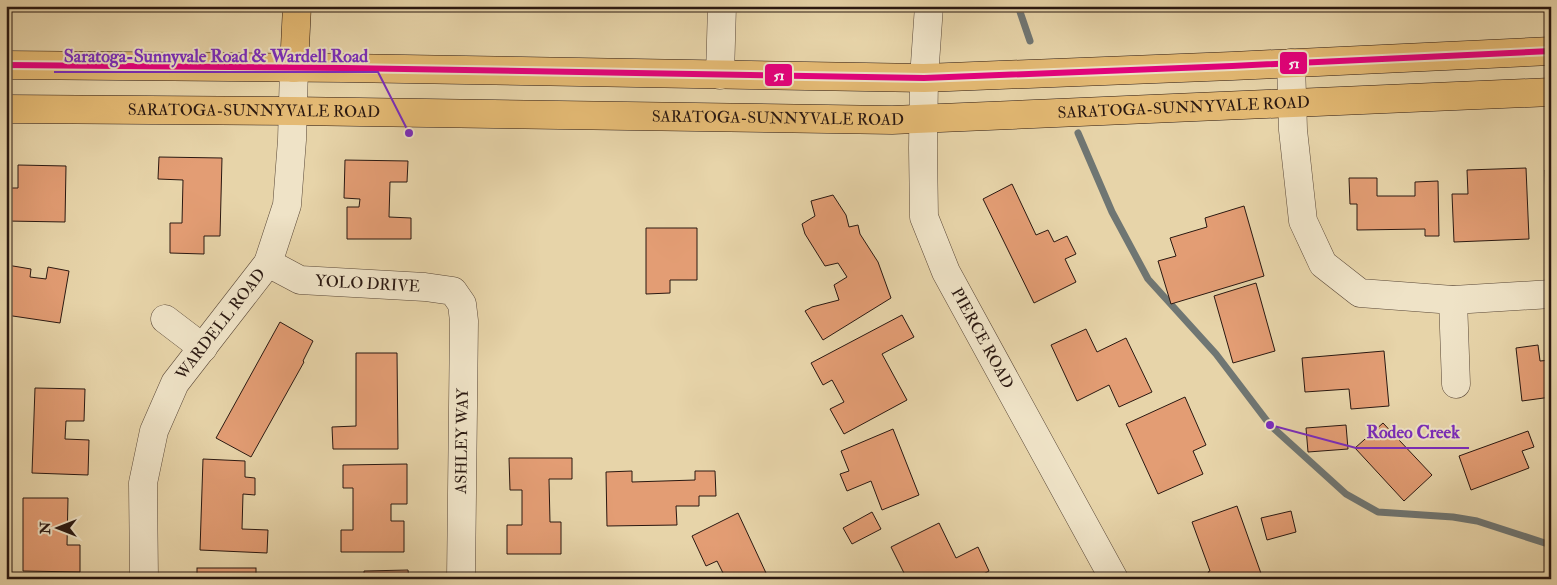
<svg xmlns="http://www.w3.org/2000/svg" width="1557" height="585" font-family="'IM FELL Double Pica',serif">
  <rect width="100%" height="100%" fill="#e7d4a9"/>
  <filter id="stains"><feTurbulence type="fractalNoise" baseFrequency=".004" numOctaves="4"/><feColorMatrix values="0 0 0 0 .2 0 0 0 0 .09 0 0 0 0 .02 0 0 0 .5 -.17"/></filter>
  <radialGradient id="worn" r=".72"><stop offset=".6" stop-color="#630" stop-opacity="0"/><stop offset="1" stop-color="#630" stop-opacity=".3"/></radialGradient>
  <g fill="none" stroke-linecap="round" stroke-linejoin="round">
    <g stroke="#6f7673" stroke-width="7">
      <path d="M1018,6l12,35"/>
      <path d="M1078,133l34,79 36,67 68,75 54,71 76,69 32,18 75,5 24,4 74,24"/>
    </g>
  </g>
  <g fill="#e39d74" stroke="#2a1811">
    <path d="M159,157l63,1 -2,78h-16v18l-34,-1v-30h12l1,-43 -25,-1z"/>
    <path d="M345,160l63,1 -1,21h-17l-1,35 22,1v21h-64v-32h12l1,-8 -16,-1z"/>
    <path d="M18,165l48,1 -1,56 -59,-1v-33h12z"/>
    <path d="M1526,168l3,71 -75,3 -2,-48h16l-1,-24z"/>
    <path d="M1545,170h6v65h-4z"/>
    <path d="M1349,178h28v18h38v-14l23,-1 1,55h-14v-7l-68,1v-26h-7z"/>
    <path d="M1012,184l24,51 12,-5 6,12 13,-6 9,18 -11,5 11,23 -42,21 -51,-104z"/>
    <path d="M833,195l13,20 3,12 9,-2 2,9 18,28 13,36 -68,42 -18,-29 7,-4 27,-7 -5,-15 13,-8 -9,-14 -13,3 -20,-32 -3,-10 13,-8 -4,-15z"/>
    <path d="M1244,206l20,70 -93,28 -13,-43 18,-5 -6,-18 37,-11 -2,-9z"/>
    <path d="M646,228h51v52h-27v13l-24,1z"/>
    <path d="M7,265l24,4 -1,8 16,2 2,-12 21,4 -9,52 -54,-8z"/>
    <path d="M1256,283l19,68 -42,12 -19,-67z"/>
    <path d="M902,315l12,22 -32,17 25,46 -63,34 -14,-25 14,-7 -12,-22 -9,5 -12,-22z"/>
    <path d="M280,322l33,19 -10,20 1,1 -53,95 -35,-19z"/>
    <path d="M1086,329l11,23 29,-14 26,54 -33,15 -10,-22 -32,16 -26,-56z"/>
    <path d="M1538,345l2,16 11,-1v37l-29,4 -6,-53z"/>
    <path d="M1384,351l5,55 -38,3 -2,-20 -44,3 -3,-34z"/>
    <path d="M356,353h41l1,96h-65l-1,-22 24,-1z"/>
    <path d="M35,388l50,1 -1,32h-18l-1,18 24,1 -1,35 -56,-2z"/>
    <path d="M1185,397l21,48 -13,6 10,23 -45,20 -32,-70z"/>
    <path d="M1383,423l49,52 -28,26 -49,-53z"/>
    <path d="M1346,425l2,24 -40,3 -2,-24z"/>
    <path d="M893,429l26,66 -37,15 -11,-29 -24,10 -7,-17 9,-3 -8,-20z"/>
    <path d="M1528,431l6,16 -12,4 7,17 -58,22 -12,-34z"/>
    <path d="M509,458h63v21h-23l1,43h11v32h-54v-29h15v-35h-12z"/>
    <path d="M203,459l42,2v16l10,1v17l-12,-1 -1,35 26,1 -1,23 -67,-3z"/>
    <path d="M407,464v40h-16v17h13v31h-63v-22h12v-42h-10v-23z"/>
    <path d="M632,471v11l63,-2v-9h20l1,25h-17v10h-23l1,19 -70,1 -1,-54z"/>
    <path d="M23,498h45l-1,47h13v27l-57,-1z"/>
    <path d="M1237,506l26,73h-52l-3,-7 2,-1 -18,-49z"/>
    <path d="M1291,511l5,21 -29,8 -6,-22z"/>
    <path d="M872,512l9,17 -29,15 -9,-16z"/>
    <path d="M738,513l28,60 -12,6h-28l-9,-18 -11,5 -14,-30z"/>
    <path d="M939,523l17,35 22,-11 11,24 -15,8h-67l-16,-32z"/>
    <rect x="197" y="568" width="59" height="11"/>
    <path d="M408,570l1,9h-45v-8z"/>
  </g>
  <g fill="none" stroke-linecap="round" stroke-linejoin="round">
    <defs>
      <g id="minor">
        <path id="s1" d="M929,6l-5,72 -1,70 1,69 22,55 168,307"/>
        <path d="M1291,63l2,67 10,91 20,43 37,29 93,7 98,-6"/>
        <path d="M720,75l2,-69"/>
        <path id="s2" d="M268,263l32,17 125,7 28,4 9,13 2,17 -3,258"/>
        <path d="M1453,300l3,84"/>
        <path d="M165,319l38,29"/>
        <path id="s3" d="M144,579l-1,-96 11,-52 21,-48 93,-120 19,-58 5,-65 2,-72"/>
      </g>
      <g id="major">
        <path d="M6,65l338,3 580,10 308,-12 319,-15"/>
        <path d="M294,68l3,-62"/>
        <path id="s4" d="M6,109l287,2 599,9 659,-28"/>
      </g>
    </defs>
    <use href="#minor" stroke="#594737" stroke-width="29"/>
    <use href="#major" stroke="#2a1811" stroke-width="29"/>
    <use href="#minor" stroke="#efe3c7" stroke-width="28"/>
    <use href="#major" stroke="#e4ba74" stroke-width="28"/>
    <defs>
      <path id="bus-1" d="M6,65l338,3 580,10 308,-12 319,-15"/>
    </defs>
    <use href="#bus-1" stroke="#efe3c7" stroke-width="10"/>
    <use href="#bus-1" stroke="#e5007d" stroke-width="6"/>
  </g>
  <g text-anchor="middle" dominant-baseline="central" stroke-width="4" stroke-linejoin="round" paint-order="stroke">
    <g font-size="16" fill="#2a1811" stroke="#efe3c7">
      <text stroke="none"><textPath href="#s4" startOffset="1178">SARATOGA-SUNNYVALE ROAD</textPath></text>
      <text stroke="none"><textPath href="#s4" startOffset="248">SARATOGA-SUNNYVALE ROAD</textPath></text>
      <text stroke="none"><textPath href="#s4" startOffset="772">SARATOGA-SUNNYVALE ROAD</textPath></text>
      <text stroke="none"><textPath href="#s2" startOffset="104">YOLO DRIVE</textPath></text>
      <text stroke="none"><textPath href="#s3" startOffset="276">WARDELL ROAD</textPath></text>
      <text stroke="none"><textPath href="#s1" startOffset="346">PIERCE ROAD</textPath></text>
      <text transform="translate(462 441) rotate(-89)">ASHLEY WAY</text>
    </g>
  </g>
  <path fill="none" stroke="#7b2cbf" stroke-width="2" d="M409 133L378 72H54M1270 425L1356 448H1469"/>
  <g fill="#7b2cbf" stroke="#efe3c7" stroke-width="2">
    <circle cx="409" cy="133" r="5"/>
    <circle cx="1270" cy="425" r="5"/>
  </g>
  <g font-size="18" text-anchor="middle" font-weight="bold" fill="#7b2cbf" stroke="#efe3c7" stroke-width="4" stroke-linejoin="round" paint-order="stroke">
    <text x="216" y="62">Saratoga-Sunnyvale Road &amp; Wardell Road</text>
    <text x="1413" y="438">Rodeo Creek</text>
  </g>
  <g stroke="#efe3c7" stroke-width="2">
    <rect x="1279" y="51" width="29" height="24" rx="5" fill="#e5007d"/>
    <rect x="764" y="63" width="29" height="24" rx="5" fill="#e5007d"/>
  </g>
  <g font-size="14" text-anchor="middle" font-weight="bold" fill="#fff">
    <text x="1294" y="68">51</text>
    <text x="779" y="80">51</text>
  </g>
  <rect width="1557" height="585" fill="none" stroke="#e7d4a9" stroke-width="25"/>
  <rect x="8" y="8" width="1542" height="570" fill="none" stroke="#2a1811" stroke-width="2.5"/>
  <rect x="12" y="12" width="1532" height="560" fill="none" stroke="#2a1811"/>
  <g transform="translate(58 528) rotate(270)" stroke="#efe3c7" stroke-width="4" paint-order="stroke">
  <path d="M0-4L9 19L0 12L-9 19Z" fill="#2a1811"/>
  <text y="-8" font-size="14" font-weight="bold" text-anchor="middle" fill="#2a1811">N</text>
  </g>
  <rect width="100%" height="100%" filter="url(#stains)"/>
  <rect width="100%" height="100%" fill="url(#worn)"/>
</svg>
